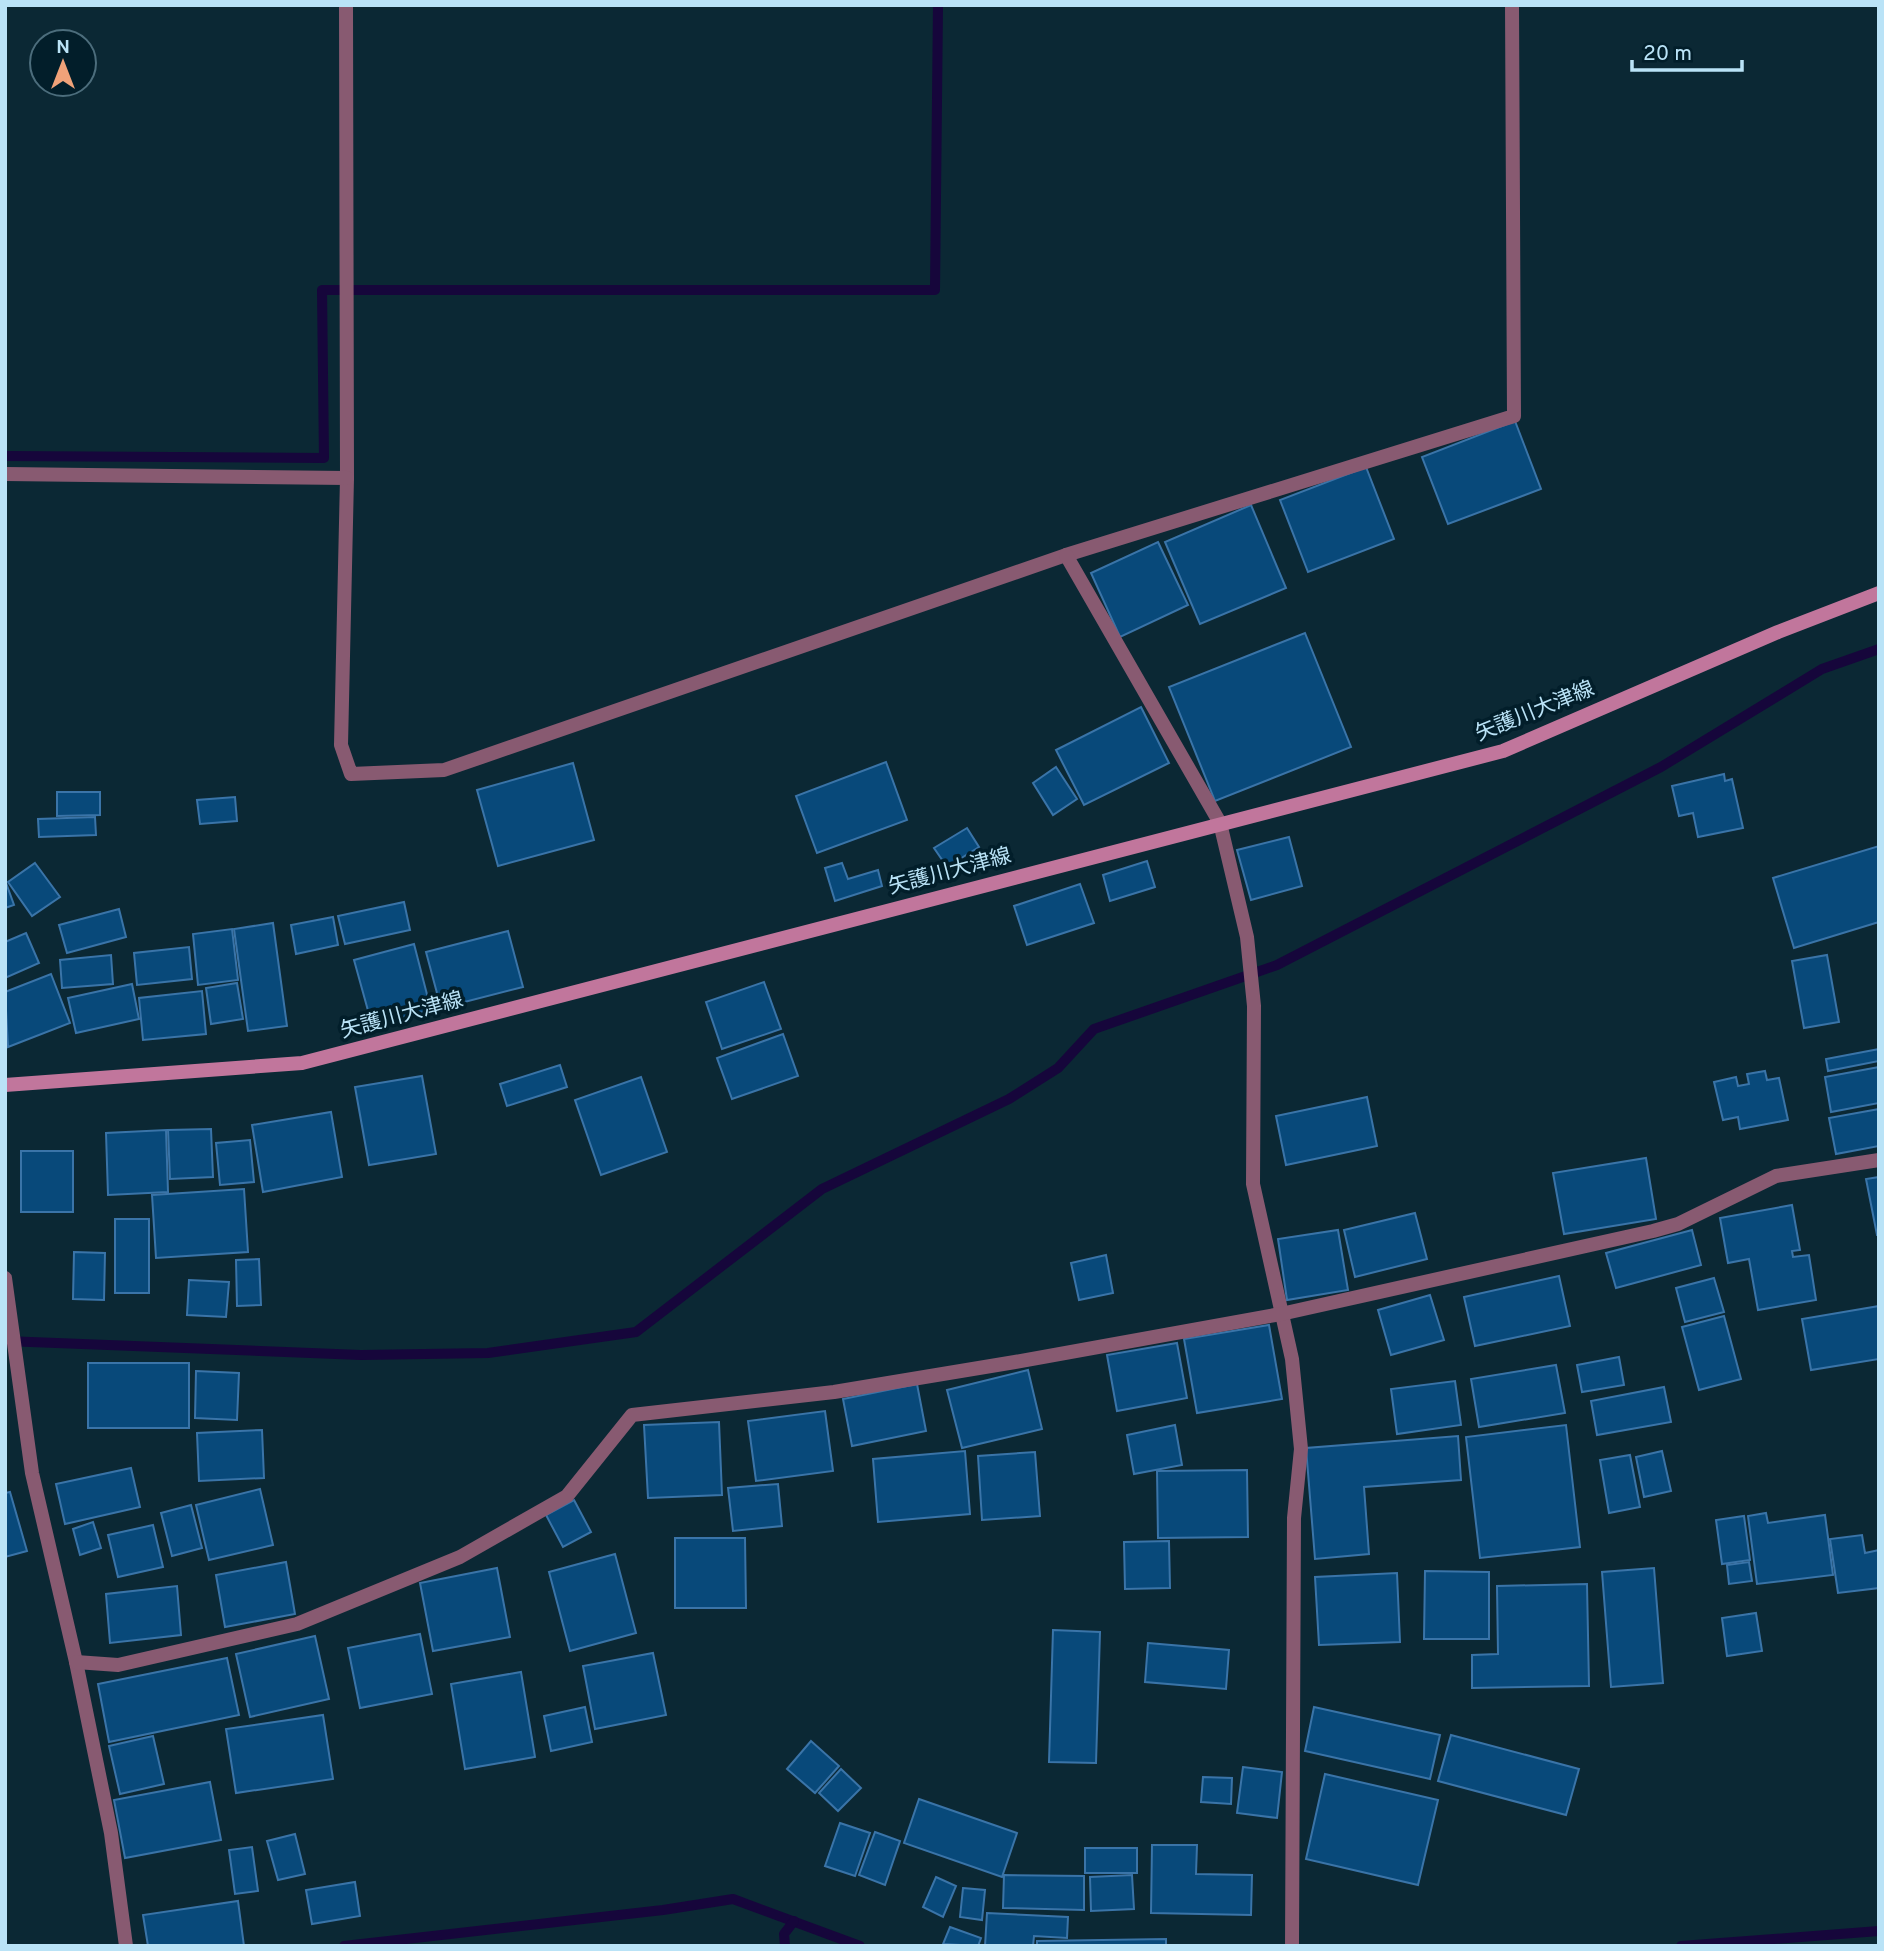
<svg xmlns="http://www.w3.org/2000/svg" width="1884" height="1951" font-family="Overpass,'Noto Sans JP',sans-serif">
  <rect width="100%" height="100%" fill="#0b2834"/>
  <g fill="none" stroke-linecap="round" stroke-linejoin="round">
    <g stroke="#16063b" stroke-width="10">
      <path d="M5,456l319,2 -2,-168h613l3,-285"/>
      <path d="M5,1341l356,14 127,-2 148,-21 186,-143 187,-90 49,-31 36,-39 183,-64 384,-198 161,-98 57,-20"/>
      <path d="M344,1946l319,-36 70,-11 127,47"/>
      <path d="M785,1946l-1,-12 10,-13"/>
      <path d="M1681,1946l198,-15"/>
    </g>
  </g>
  <g fill="#08497a" stroke="#3a74a8" stroke-width="2">
    <path d="M1515,421l26,68 -93,35 -26,-67z"/>
    <path d="M1366,467l28,72 -86,33 -28,-72z"/>
    <path d="M1251,505l35,83 -86,36 -35,-82z"/>
    <path d="M1158,542l30,63 -68,32 -29,-64z"/>
    <path d="M1305,633l46,114 -136,54 -46,-114z"/>
    <path d="M1141,707l28,56 -85,42 -28,-55z"/>
    <path d="M886,762l21,58 -90,33 -21,-57z"/>
    <path d="M573,763l21,77 -96,26 -21,-76z"/>
    <path d="M1056,767l21,32 -24,16 -20,-32z"/>
    <path d="M1724,774l1,7 7,-2 11,49 -45,9 -5,-24 -14,3 -7,-30z"/>
    <path d="M57,792h43v23l-43,1z"/>
    <path d="M235,797l2,24 -37,3 -3,-24z"/>
    <path d="M95,817l1,18 -57,2 -1,-18z"/>
    <path d="M967,828l12,19 -32,20 -13,-19z"/>
    <path d="M1289,837l13,49 -51,14 -14,-50z"/>
    <path d="M1879,846v76l-85,26 -21,-70z"/>
    <path d="M1147,861l8,26 -45,14 -7,-26z"/>
    <path d="M35,863l25,34 -28,19 -24,-34z"/>
    <path d="M842,863l6,16 30,-9 4,16 -47,15 -10,-33z"/>
    <path d="M5,880l9,25 -9,3z"/>
    <path d="M1080,884l14,39 -67,22 -13,-39z"/>
    <path d="M404,902l6,28 -65,14 -7,-28z"/>
    <path d="M119,909l7,28 -59,16 -8,-28z"/>
    <path d="M333,917l5,28 -42,9 -5,-29z"/>
    <path d="M273,923l14,103 -39,5 -14,-102z"/>
    <path d="M232,929l6,51 -40,5 -5,-51z"/>
    <path d="M508,931l15,56 -82,21 -15,-56z"/>
    <path d="M26,933l13,30 -34,15v-36z"/>
    <path d="M414,944l17,66 -59,15 -18,-65z"/>
    <path d="M189,947l3,32 -55,6 -3,-32z"/>
    <path d="M111,955l2,29 -51,4 -2,-28z"/>
    <path d="M1827,955l12,67 -35,6 -12,-67z"/>
    <path d="M51,974l19,49 -62,24 -3,-55z"/>
    <path d="M764,982l17,47 -59,20 -16,-47z"/>
    <path d="M237,983l6,36 -32,5 -5,-36z"/>
    <path d="M132,984l7,35 -63,14 -8,-35z"/>
    <path d="M202,991l4,43 -63,6 -4,-42z"/>
    <path d="M783,1034l15,42 -66,23 -15,-41z"/>
    <path d="M1879,1049v12l-51,10 -2,-12z"/>
    <path d="M560,1065l7,22 -60,19 -7,-22z"/>
    <path d="M1879,1067v36l-48,9 -6,-35z"/>
    <path d="M1765,1071l2,9 12,-2 9,42 -48,9 -2,-12 -15,3 -9,-38 22,-5 2,9 11,-2 -2,-10z"/>
    <path d="M422,1076l14,78 -67,11 -14,-78z"/>
    <path d="M641,1077l26,75 -66,23 -26,-75z"/>
    <path d="M1367,1097l10,49 -91,19 -10,-49z"/>
    <path d="M1879,1109v37l-43,8 -7,-36z"/>
    <path d="M331,1112l11,65 -79,15 -11,-67z"/>
    <path d="M211,1129l2,48 -43,2 -2,-49z"/>
    <path d="M166,1130l2,62 -60,3 -2,-62z"/>
    <path d="M250,1140l4,42 -34,3 -4,-42z"/>
    <rect x="21" y="1151" width="52" height="61"/>
    <path d="M1646,1158l10,61 -92,15 -11,-61z"/>
    <path d="M1879,1177v58h-2l-11,-56z"/>
    <path d="M244,1189l4,63 -92,6 -4,-63z"/>
    <path d="M1792,1205l8,45 -8,1 1,6 16,-2 7,45 -58,10 -9,-51 -21,4 -8,-45z"/>
    <path d="M1415,1213l12,46 -72,18 -11,-47z"/>
    <rect x="115" y="1219" width="34" height="74"/>
    <path d="M1338,1230l10,60 -61,10 -9,-61z"/>
    <path d="M1692,1230l9,35 -85,23 -10,-35z"/>
    <path d="M74,1252l31,1 -1,47 -31,-1z"/>
    <path d="M1106,1255l7,38 -34,7 -8,-37z"/>
    <path d="M259,1259l2,46 -24,1 -1,-46z"/>
    <path d="M1559,1276l11,50 -95,20 -11,-49z"/>
    <path d="M1714,1278l10,34 -39,10 -9,-34z"/>
    <path d="M189,1280l40,2 -3,35 -39,-2z"/>
    <path d="M1430,1295l14,45 -53,15 -13,-45z"/>
    <path d="M1879,1306v53l-68,11 -9,-51z"/>
    <path d="M1724,1316l17,63 -42,11 -17,-63z"/>
    <path d="M1269,1325l13,74 -85,14 -13,-74z"/>
    <path d="M1177,1343l10,55 -70,13 -10,-56z"/>
    <path d="M1619,1357l5,28 -42,7 -5,-27z"/>
    <rect x="88" y="1363" width="101" height="65"/>
    <path d="M1556,1365l9,48 -86,14 -8,-48z"/>
    <path d="M1028,1370l14,59 -80,19 -15,-58z"/>
    <path d="M196,1371l43,2 -2,47 -42,-2z"/>
    <path d="M1455,1381l6,44 -64,9 -6,-45z"/>
    <path d="M917,1384l9,47 -74,15 -9,-47z"/>
    <path d="M1664,1387l7,35 -74,13 -6,-34z"/>
    <path d="M825,1411l8,60 -77,10 -8,-60z"/>
    <path d="M719,1422l3,73 -74,3 -4,-73z"/>
    <path d="M1175,1425l7,40 -48,9 -7,-39z"/>
    <path d="M1566,1425l14,122 -100,11 -14,-121z"/>
    <path d="M262,1430l2,48 -65,3 -2,-48z"/>
    <path d="M1458,1436l3,44 -97,7 5,67 -54,5 -9,-111z"/>
    <path d="M965,1451l5,63 -92,8 -5,-63z"/>
    <path d="M1662,1451l9,40 -27,6 -8,-40z"/>
    <path d="M1035,1452l5,64 -58,4 -4,-64z"/>
    <path d="M1630,1455l10,52 -31,6 -9,-53z"/>
    <path d="M131,1468l9,39 -75,17 -9,-40z"/>
    <path d="M1247,1470l1,67 -90,1 -1,-67z"/>
    <path d="M778,1484l4,42 -49,5 -5,-43z"/>
    <path d="M260,1489l13,56 -64,15 -13,-55z"/>
    <path d="M10,1492l17,59 -22,6v-64z"/>
    <path d="M574,1500l17,32 -28,15 -17,-32z"/>
    <path d="M191,1505l11,43 -30,8 -11,-43z"/>
    <path d="M1766,1513l2,10 57,-8 8,60 -76,9 -9,-68z"/>
    <path d="M1744,1516l6,44 -28,4 -6,-44z"/>
    <path d="M93,1522l8,26 -21,7 -7,-26z"/>
    <path d="M153,1525l10,42 -45,10 -10,-42z"/>
    <path d="M1862,1535l3,18 14,-3v38l-41,5 -8,-54z"/>
    <path d="M675,1538h70l1,70h-71z"/>
    <path d="M1169,1541l1,47 -45,1 -1,-47z"/>
    <path d="M615,1554l21,79 -66,18 -21,-79z"/>
    <path d="M286,1562l9,52 -70,13 -9,-52z"/>
    <path d="M1749,1562l3,19 -23,3 -2,-19z"/>
    <path d="M497,1568l13,69 -77,14 -13,-68z"/>
    <path d="M1654,1568l9,115 -52,4 -9,-115z"/>
    <path d="M1425,1571l64,1v67h-65z"/>
    <path d="M1397,1573l3,69 -81,3 -4,-68z"/>
    <path d="M1587,1584l2,102 -117,2v-33l26,-1 -1,-68z"/>
    <path d="M177,1586l4,49 -71,8 -4,-49z"/>
    <path d="M1756,1613l6,38 -35,5 -5,-38z"/>
    <path d="M1053,1630l47,2 -4,131 -47,-1z"/>
    <path d="M420,1634l12,60 -72,14 -12,-60z"/>
    <path d="M315,1636l14,63 -79,18 -14,-63z"/>
    <path d="M1148,1643l81,7 -3,39 -81,-7z"/>
    <path d="M653,1653l13,62 -71,14 -12,-63z"/>
    <path d="M227,1658l12,57 -130,27 -11,-58z"/>
    <path d="M521,1672l14,85 -70,12 -14,-85z"/>
    <path d="M585,1707l7,35 -41,9 -7,-35z"/>
    <path d="M1314,1707l126,28 -10,44 -125,-28z"/>
    <path d="M323,1715l10,64 -97,14 -10,-64z"/>
    <path d="M1451,1735l128,34 -13,46 -128,-34z"/>
    <path d="M153,1736l11,48 -44,10 -11,-48z"/>
    <path d="M811,1741l28,25 -24,27 -28,-24z"/>
    <path d="M1243,1767l39,5 -5,46 -40,-5z"/>
    <path d="M841,1769l20,19 -23,23 -19,-18z"/>
    <path d="M1325,1774l113,26 -20,85 -112,-26z"/>
    <path d="M1203,1777l29,1 -1,26 -30,-2z"/>
    <path d="M210,1782l11,58 -96,18 -11,-58z"/>
    <path d="M919,1799l98,34 -15,44 -98,-34z"/>
    <path d="M840,1823l30,10 -15,43 -30,-10z"/>
    <path d="M875,1832l25,9 -15,44 -26,-10z"/>
    <path d="M295,1834l10,40 -27,6 -11,-39z"/>
    <path d="M1152,1845h45l-1,29 56,1 -1,40 -100,-2z"/>
    <path d="M252,1847l6,44 -23,3 -6,-44z"/>
    <rect x="1085" y="1848" width="52" height="25"/>
    <path d="M1004,1875l80,1v34l-81,-2z"/>
    <path d="M1132,1875l2,34 -43,2 -1,-34z"/>
    <path d="M936,1877l20,9 -13,31 -20,-10z"/>
    <path d="M355,1882l5,34 -48,8 -6,-34z"/>
    <path d="M963,1888l22,2 -3,30 -22,-3z"/>
    <path d="M238,1901l6,45h-96l-5,-31z"/>
    <path d="M987,1913l81,4 -1,21 -33,-2 -1,10h-48z"/>
    <path d="M950,1927l31,11 -3,8 -35,-2z"/>
    <path d="M1166,1939v7h-129v-5z"/>
  </g>
  <g fill="none" stroke-linecap="round" stroke-linejoin="round">
    <g stroke="#885a71" stroke-width="14">
      <path d="M346,5l1,473 -6,267 10,29 93,-4 622,-215 448,-139 -2,-411"/>
      <path d="M5,474l342,4"/>
      <path d="M1066,555l154,268 27,114 7,69 -1,178 39,175 9,90 -7,69 -2,428"/>
      <path d="M5,1278l27,195 44,189 35,171 15,113"/>
      <path d="M76,1662l42,3 179,-41 163,-67 107,-61 65,-81 202,-23 181,-30 266,-48 372,-83 25,-7 98,-48 103,-16"/>
    </g>
    <path stroke="#c1769c" stroke-width="14" d="M5,1085l297,-22 1201,-312 275,-119 101,-39"/>
  </g>
  <g text-anchor="middle" dominant-baseline="central" stroke-width="7" stroke-linejoin="round" paint-order="stroke">
    <g font-size="21" fill="#bae3f7" stroke="#021e2a">
      <text transform="translate(1535 712) rotate(-22)">矢護川大津線</text>
      <text transform="translate(950 872) rotate(-15)">矢護川大津線</text>
      <text transform="translate(402 1016) rotate(-15)">矢護川大津線</text>
    </g>
  </g>
  <rect width="1884" height="1951" fill="none" stroke="#bae3f7" stroke-width="14"/>
  <g transform="translate(63 63)"><circle r="33" fill="#021e2a" stroke="#4c6d7c" stroke-width="2"/>
  <path d="M0-5L12 26L0 18L-12 26Z" fill="#f0a279"/>
  <text y="-10" font-size="19" font-weight="bold" text-anchor="middle" fill="#bae3f7">N</text>
  </g>
  <path d="M1632 60v10h110v-10" fill="none" stroke="#bae3f7" stroke-width="3.5"/>
  <text x="1643" y="60" font-size="21" fill="#bae3f7" stroke="#021e2a" stroke-width="5" paint-order="stroke">20 m</text>
</svg>
